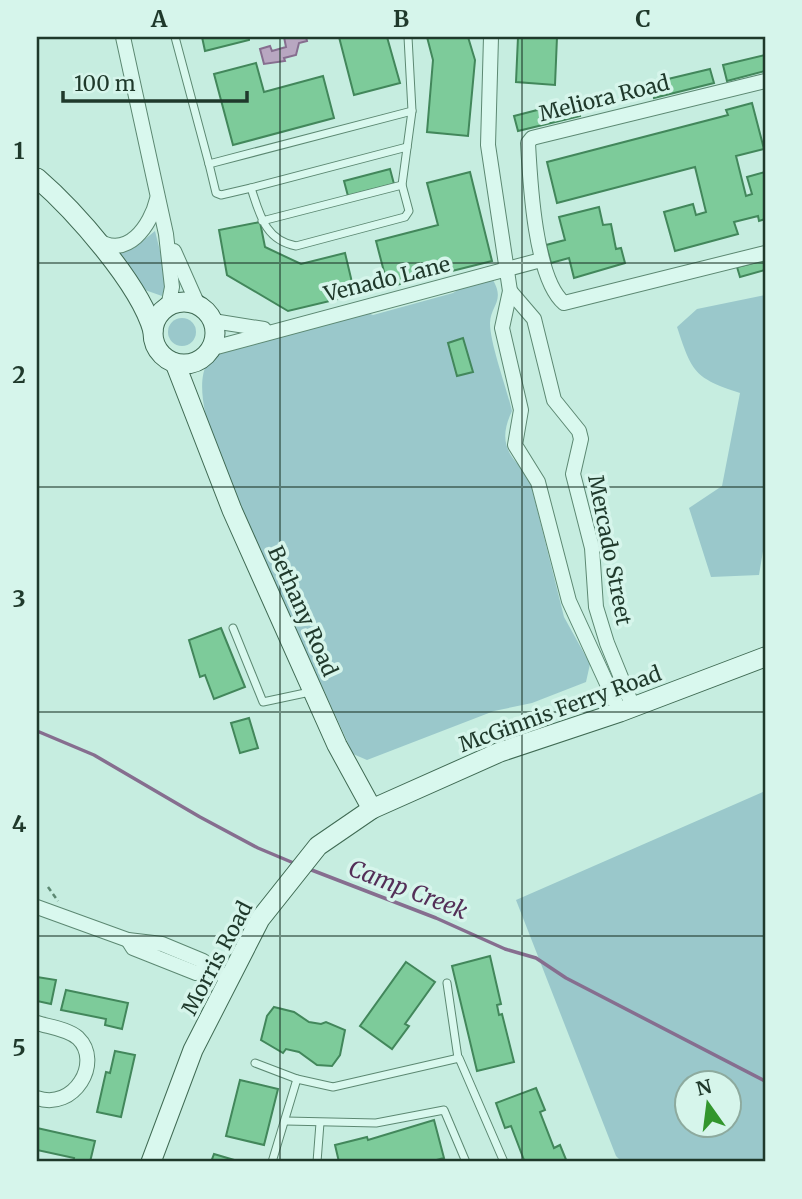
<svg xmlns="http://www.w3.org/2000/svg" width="802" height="1199" font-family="Merriweather,serif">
  <rect width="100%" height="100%" fill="#c6ede0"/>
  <g fill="#9ac8cb" fill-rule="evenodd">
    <path d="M155,231l12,48 -5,17 -17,-6 -27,-37 16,-5z"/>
    <path d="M493,280c12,21 -2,25 -3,43 0,21 17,66 22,88 -13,27 -7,44 16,62l36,144 26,47 -4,18 -54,21 -38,8 -127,49 -14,-6 -123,-268c-12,-28 -40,-97 -22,-124 13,-20 129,-43 157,-50l8,3 80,-22 13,-8z"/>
    <path d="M765,295v244l-6,36 -48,2 -22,-69 33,-22 18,-93c-46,-15 -48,-21 -63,-66l20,-18z"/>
    <circle cx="182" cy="332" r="14"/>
    <path d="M765,791v371h-143l-6,-6 -100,-256zM686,1084h42v42h-42z"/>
  </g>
  <path fill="#b8a7c1" stroke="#866e8f" stroke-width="2" d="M284,37h22l1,4 -8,2 -3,12 -12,3 1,3 -21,3 -4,-15 10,-3 2,5 14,-4z"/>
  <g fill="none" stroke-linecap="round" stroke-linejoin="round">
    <g stroke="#866e8f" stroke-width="3.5">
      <path d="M37,731l57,24 106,62 58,31 38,16"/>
      <path d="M309,869l127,49 69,31 31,9 30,20 199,103"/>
    </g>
  </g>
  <g fill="#7dcb9a" stroke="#42875b" stroke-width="2">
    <path d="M202,37h47v3l-44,11z"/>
    <path d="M339,37h48l13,46 -46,12z"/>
    <path d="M427,37h41l7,23 -7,76 -41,-4 6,-72z"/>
    <path d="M518,37h39l-2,48 -39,-3z"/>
    <path d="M765,55v16l-38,10 -4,-16z"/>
    <path d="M256,63l8,29 59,-16 11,42 -101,27 -19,-71z"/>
    <path d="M710,69l4,14 -60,15 -3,-15z"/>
    <path d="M576,100l4,16 -62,15 -4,-15z"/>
    <path d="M752,103l12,46 -28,7 10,40 6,-2 -5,-17 18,-5v47l-6,2 -1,-5 -24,6 4,12 -63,17 -11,-39 29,-8 3,11 10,-3 -11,-45 -138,36 -10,-41 181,-47 -2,-5z"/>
    <path d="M390,169l4,15 -46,12 -4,-15z"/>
    <path d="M470,172l22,89 -104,26 -12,-46 62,-16 -11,-42z"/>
    <path d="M599,207l4,18 8,-1 5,25 5,-1 4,15 -51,15 -5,-20 -18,5 -5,-18 19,-5 -6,-23z"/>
    <path d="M260,222l5,25 36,17 44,-11 10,42 -67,16 -61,-36 -8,-45z"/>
    <path d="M765,260v10l-25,7 -3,-10z"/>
    <path d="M463,338l10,34 -16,4 -9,-33z"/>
    <path d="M221,628l24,59 -31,12 -9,-24 -5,2 -11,-37z"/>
    <path d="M249,718l9,30 -18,5 -9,-30z"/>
    <path d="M490,956l11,48 -4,1 2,10 3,-1 12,48 -37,9 -25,-105z"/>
    <path d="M406,962l29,20 -30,42 4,2 -17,23 -32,-23z"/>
    <path d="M37,977l19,3 -5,24 -14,-3z"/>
    <path d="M66,990l62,13 -6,26 -17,-4 1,-6 -45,-9z"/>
    <path d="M274,1007l20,5 15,10 12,2 5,-2 19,8 -5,25 -8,11 -15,-1 -18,-13 -13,-3 -3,4 -22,-13 6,-24z"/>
    <path d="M115,1051l20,4 -14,62 -24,-5 9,-40 4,1z"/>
    <path d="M240,1080l38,9 -14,56 -38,-9z"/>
    <path d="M536,1088l9,22 -5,2 14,36 6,-3 7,17h-46l3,-2 -13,-34 -6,2 -9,-25z"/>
    <path d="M434,1120l10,38 -15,4h-90l-4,-17 32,-8 1,3z"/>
    <path d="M37,1128l58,13 -5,21h-17l1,-4 -37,-8z"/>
    <path d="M214,1154l27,8h-30z"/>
  </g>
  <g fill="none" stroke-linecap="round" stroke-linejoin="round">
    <defs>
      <g id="lane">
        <path d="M175,37l34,127 203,-53 -4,-74"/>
        <path d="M209,164l7,29 5,2 30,-7c9,27 14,52 45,58l109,-29 4,-6 -7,-26 -140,36"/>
        <path d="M402,185l10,-74"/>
        <path d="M251,188l156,-41"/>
        <path d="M233,628l30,74 47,-10"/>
        <path d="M447,983l11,75"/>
        <path d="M255,1063l42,16"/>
        <path d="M286,1121l90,2 68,-13 22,52"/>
        <path d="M272,1162l25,-83 36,8 126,-29 45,104"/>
        <path d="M317,1162l3,-39"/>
      </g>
      <g id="street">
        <path d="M123,37l43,197 6,53 -4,20"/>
        <path d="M491,37l-3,108 22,146 -8,37 19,82 -6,35 23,37 31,119 51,111"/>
        <path d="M765,81l-225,55 -8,2 -4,5c2,38 7,136 36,160l201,-50"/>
        <path d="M96,239c31,22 55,-14 61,-40"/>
        <path d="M174,251l24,54"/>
        <path d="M510,291l24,28 20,81 25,31 2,8 -8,35 19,74 4,59 11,36 26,64"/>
        <path d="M213,321l51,8"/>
        <path d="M213,348l328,-88"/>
        <path d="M37,907l91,33 34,4 41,17 4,8 25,9"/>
        <path d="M128,940l5,8 63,25 11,-4"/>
        <path d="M37,1023c13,4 31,6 41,15 25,24 -4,73 -41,60"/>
      </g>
      <g id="secondary">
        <path d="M37,178c37,32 103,106 116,153"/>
        <circle cx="184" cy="333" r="31"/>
        <path d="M175,363l57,147 105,235 35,64"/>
        <path d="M151,1162l42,-112 67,-131 58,-73 54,-37 128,-57 120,-40 145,-55"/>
      </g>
    </defs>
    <use href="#lane" stroke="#5c8872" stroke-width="9"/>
    <use href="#street" stroke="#5c8872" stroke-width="16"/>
    <use href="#secondary" stroke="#3f6a53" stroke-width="21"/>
    <path stroke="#5c8872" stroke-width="2.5" stroke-dasharray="5 3.5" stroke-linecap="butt" d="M48,887l10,14"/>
    <use href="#lane" stroke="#d9f8ee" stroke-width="7"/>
    <use href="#street" stroke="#d9f8ee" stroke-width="14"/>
    <use href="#secondary" stroke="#d9f8ee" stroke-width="19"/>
  </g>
  <path fill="none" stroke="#1f392b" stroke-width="2" stroke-opacity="0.55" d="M280,37v1125M522,37v1125M37,263h728M37,487h728M37,712h728M37,936h728"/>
  <g text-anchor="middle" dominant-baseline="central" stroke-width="7" stroke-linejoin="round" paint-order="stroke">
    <g font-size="21" fill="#1f392b" stroke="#d6f5eb">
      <text transform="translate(604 98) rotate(-14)">Meliora Road</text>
      <text transform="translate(387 279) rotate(-14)">Venado Lane</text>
      <text transform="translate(610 550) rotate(79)">Mercado Street</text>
      <text transform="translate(303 611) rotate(66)">Bethany Road</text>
      <text transform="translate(560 709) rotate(-20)">McGinnis Ferry Road</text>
      <text transform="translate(217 958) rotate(-62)">Morris Road</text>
    </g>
    <g font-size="23" font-style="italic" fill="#542f58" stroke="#d6f5eb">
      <text transform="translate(408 889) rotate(21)">Camp Creek</text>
    </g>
  </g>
  <rect width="802" height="1199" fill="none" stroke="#d6f5eb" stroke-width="77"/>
  <g transform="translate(708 1104) rotate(346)"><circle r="33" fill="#d6f5eb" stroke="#8daa9e" stroke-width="2"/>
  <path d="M0-5L12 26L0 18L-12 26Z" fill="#32962d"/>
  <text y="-10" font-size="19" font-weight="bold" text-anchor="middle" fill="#1f392b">N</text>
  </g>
  <path d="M63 91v10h184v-10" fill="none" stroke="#1f392b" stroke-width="3.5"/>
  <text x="74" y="91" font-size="21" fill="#1f392b" stroke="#d6f5eb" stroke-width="5" paint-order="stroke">100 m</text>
  <rect x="38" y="38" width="726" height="1122" fill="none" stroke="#1f392b" stroke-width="2.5"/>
  <g font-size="23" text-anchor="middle" font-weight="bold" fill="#1f392b">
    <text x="159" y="27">A</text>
    <text x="401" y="27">B</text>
    <text x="643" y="27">C</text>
    <text x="19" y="159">1</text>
    <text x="19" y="383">2</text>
    <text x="19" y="607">3</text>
    <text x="19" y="832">4</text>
    <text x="19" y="1056">5</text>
  </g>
</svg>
